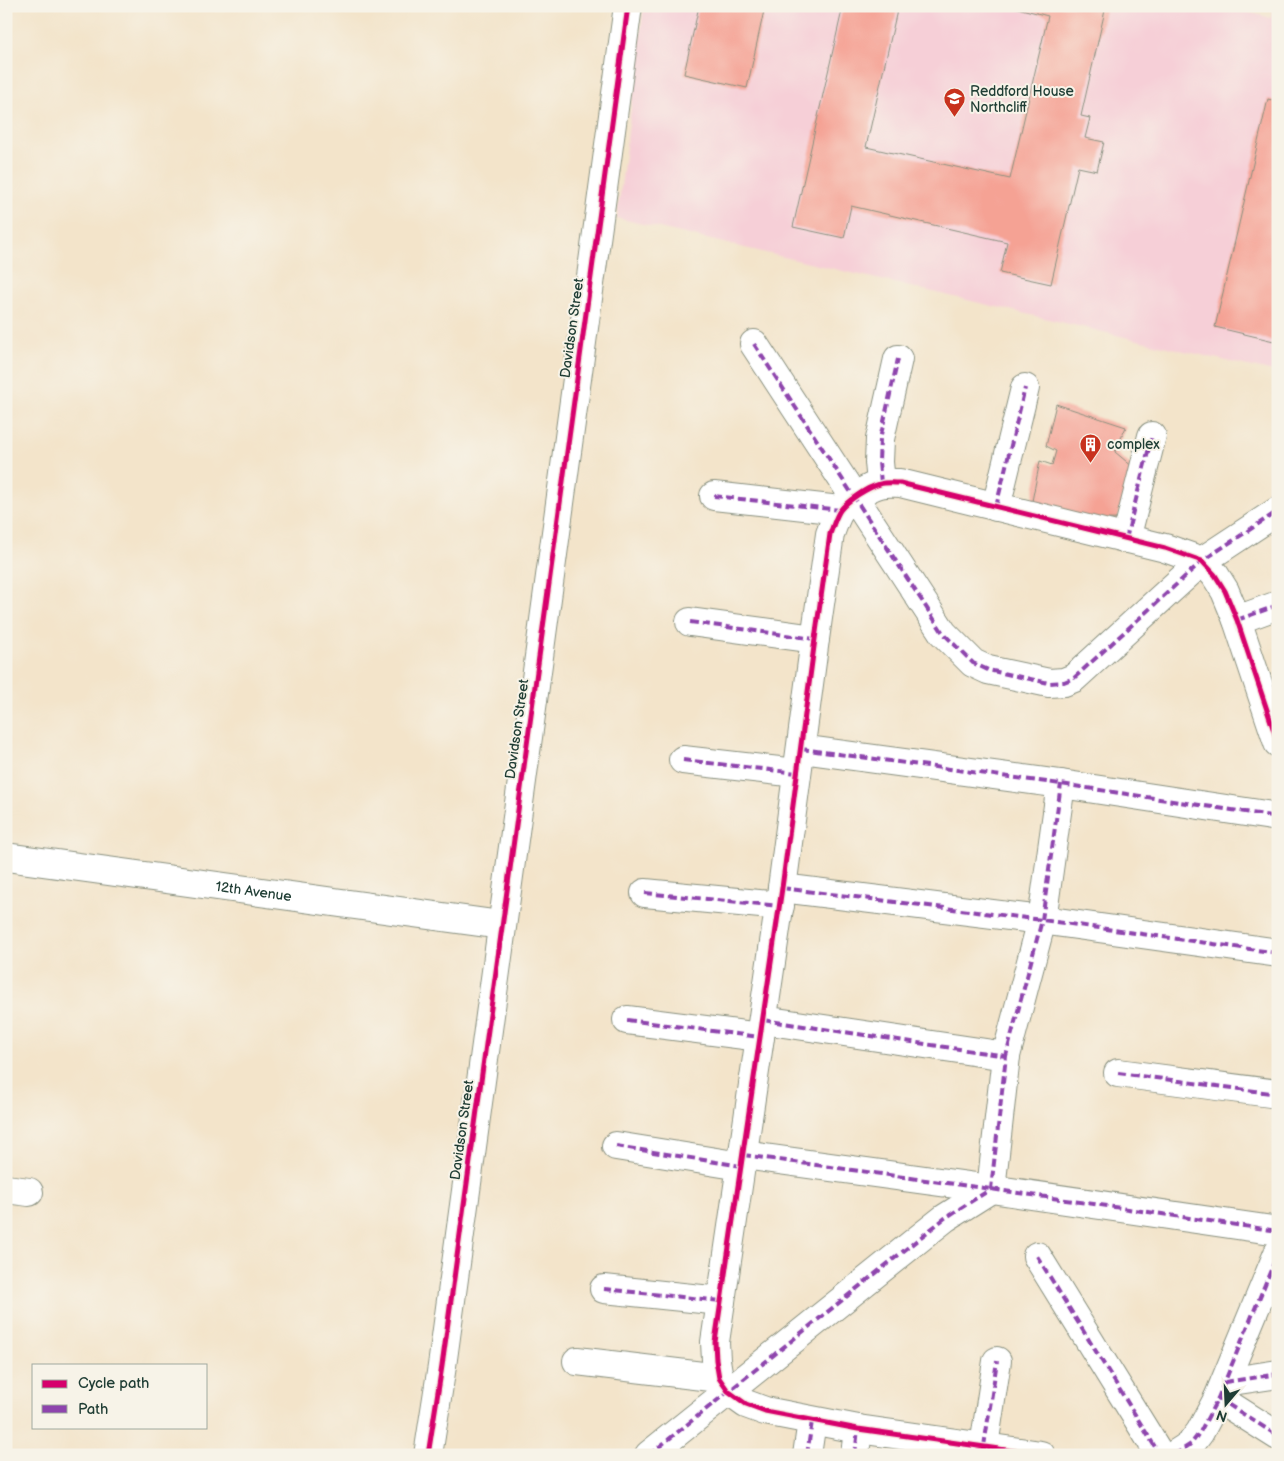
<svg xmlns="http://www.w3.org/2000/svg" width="1284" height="1461" font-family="'Balsamiq Sans',sans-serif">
  <rect width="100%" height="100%" fill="#f7f3e8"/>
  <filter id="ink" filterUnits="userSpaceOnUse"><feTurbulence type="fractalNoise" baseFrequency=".02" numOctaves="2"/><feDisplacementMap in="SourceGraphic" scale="10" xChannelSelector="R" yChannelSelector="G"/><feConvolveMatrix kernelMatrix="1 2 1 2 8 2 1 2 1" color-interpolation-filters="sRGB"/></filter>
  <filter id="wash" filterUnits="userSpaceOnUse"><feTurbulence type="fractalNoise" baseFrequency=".0096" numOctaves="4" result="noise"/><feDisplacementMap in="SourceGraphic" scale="20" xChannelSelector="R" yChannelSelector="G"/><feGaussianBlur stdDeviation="1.12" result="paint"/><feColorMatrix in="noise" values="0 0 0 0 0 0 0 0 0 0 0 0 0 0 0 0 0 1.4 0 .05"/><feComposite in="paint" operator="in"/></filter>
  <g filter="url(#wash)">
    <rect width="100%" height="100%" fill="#f3e4ca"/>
    <path fill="#f6cfd7" d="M644,6h582l45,12 2,-12h5v367l-661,-155z"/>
    <g id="blocks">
      <g fill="#f5a294">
        <path d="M699,6h66l-18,82 -63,-14z"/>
        <path d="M843,6h55l-32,141 144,32 38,-163 -38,-10h96l-25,110 9,2 -5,20 19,4 -7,29 -19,-4 -27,117 -51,-11 7,-31 -156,-36 -7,32 -51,-11z"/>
        <path d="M1268,99l10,3v240l-63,-15z"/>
        <path d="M1056,404l70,23 -11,25 18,15 -15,52 -49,1 -38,-14 9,-45 12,4 4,-14 -10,-5z"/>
      </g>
    </g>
  </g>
  <g filter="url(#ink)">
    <use href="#blocks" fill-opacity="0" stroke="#89907f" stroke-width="1"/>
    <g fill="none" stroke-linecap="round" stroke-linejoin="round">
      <defs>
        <g id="minor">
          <path d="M754,344l189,289 30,30 15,7 61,13 15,-1 10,-4 128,-117 76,-50"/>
          <path d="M881,483l-2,-21 1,-23 18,-80"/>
          <path d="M714,496l126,14"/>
          <path d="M996,507l29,-119"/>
          <path d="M1126,539l26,-103"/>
          <path d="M1237,620l41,-15"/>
          <path d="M690,622l125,17"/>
          <path d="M801,749l260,35 217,33"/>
          <path d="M683,760l114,13"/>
          <path id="s1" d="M6,857l495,68"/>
          <path d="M782,888l260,32 236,33"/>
          <path d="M645,893l135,13"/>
          <path d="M627,1020l133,17"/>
          <path d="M763,1020l243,36"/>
          <path d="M1118,1073l160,21"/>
          <path d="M616,1146l125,20"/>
          <path d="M743,1155l248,34 287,42"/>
          <path d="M6,1189l23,3"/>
          <path d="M1037,1256l123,199"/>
          <path d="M604,1289l117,12"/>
          <path d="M577,1361l142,17"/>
          <path d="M1225,1382l53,-8"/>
          <path d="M1218,1398l60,38"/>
          <path d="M984,1446l13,-85"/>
          <path d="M428,1455l14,-89 186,-1360"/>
          <path d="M649,1455l272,-218 24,-19 46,-29 15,-133 36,-136 19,-136"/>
          <path d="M807,1455l5,-34"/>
          <path d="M855,1455l3,-26"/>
          <path d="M1041,1455l-183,-26 -93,-18 -19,-7 -18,-13 -9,-13 -3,-18 -1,-18 67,-454 33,-249 15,-105c3,-8 5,-15 9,-22 7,-11 29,-25 41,-28 6,-2 14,-1 20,-1l265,65 37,13 13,14 10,16 12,29 41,123"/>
          <path d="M1174,1455l17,-11 9,-12 18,-34 60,-145"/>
        </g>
      </defs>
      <use href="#minor" stroke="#89907f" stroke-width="30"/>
      <use href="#minor" stroke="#fff" stroke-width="28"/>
      <g stroke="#8e44ad" stroke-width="4" stroke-dasharray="8 4" stroke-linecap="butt">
        <path d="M754,344l189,289 30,30 15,7 61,13 15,-1 10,-4 128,-117 76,-50"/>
        <path d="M881,483l-2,-21 1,-23 18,-80"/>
        <path d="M714,496l126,14"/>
        <path d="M996,507l29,-119"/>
        <path d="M1126,539l26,-103"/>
        <path d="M1237,620l41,-15"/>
        <path d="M690,622l125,17"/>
        <path d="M801,749l260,35 217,33"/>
        <path d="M683,760l114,13"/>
        <path d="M782,888l260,32 236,33"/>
        <path d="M645,893l135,13"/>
        <path d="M627,1020l133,17"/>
        <path d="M763,1020l243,36"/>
        <path d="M1118,1073l160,21"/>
        <path d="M616,1146l125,20"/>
        <path d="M743,1155l248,34 287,42"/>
        <path d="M1037,1256l123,199"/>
        <path d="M604,1289l117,12"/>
        <path d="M1225,1382l53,-8"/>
        <path d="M1218,1398l60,38"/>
        <path d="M984,1446l13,-85"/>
        <path d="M649,1455l272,-218 24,-19 46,-29 15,-133 36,-136 19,-136"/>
        <path d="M807,1455l5,-34"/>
        <path d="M855,1455l3,-26"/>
        <path d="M1174,1455l17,-11 9,-12 18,-34 60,-145"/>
      </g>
      <defs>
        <g id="cycleway">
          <path d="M428,1455l14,-89 186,-1360"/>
          <path d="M1041,1455l-183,-26 -93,-18 -19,-7 -18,-13 -9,-13 -3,-18 -1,-18 67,-454 33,-249 15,-105c3,-8 5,-15 9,-22 7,-11 29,-25 41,-28 6,-2 14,-1 20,-1l265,65 37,13 13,14 10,16 12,29 41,123"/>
        </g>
      </defs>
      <use href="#cycleway" stroke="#f7f3e8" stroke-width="8"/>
      <use href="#cycleway" stroke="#d6006c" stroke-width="5"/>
    </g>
  </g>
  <defs>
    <symbol id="school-pin" viewBox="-11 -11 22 30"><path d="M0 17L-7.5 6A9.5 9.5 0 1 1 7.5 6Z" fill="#c8321e" stroke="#f7f3e8"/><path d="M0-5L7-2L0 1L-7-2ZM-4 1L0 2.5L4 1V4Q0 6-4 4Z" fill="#fff"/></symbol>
    <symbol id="building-pin" viewBox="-11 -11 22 30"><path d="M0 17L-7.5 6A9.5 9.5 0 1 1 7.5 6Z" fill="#c8321e" stroke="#f7f3e8"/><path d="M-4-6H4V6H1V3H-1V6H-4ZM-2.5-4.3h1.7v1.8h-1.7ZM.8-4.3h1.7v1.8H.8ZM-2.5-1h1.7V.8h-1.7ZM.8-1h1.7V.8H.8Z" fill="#fff"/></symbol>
  </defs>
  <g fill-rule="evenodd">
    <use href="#school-pin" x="942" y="86" width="25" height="34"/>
    <use href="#building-pin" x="1078" y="432" width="25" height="34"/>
  </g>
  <g text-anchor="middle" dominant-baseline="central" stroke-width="4" stroke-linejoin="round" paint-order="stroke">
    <g font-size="14" fill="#1f3d34" stroke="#f7f3e8" text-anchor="start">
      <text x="970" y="91">Reddford House<tspan x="970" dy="16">Northcliff</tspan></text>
      <text x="1107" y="444">complex</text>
    </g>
    <g font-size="14" fill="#1f3d34" stroke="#f7f3e8">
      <text transform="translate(572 328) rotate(-82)">Davidson Street</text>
      <text transform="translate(517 729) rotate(-82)">Davidson Street</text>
      <text stroke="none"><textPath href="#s1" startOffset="250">12th Avenue</textPath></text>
      <text transform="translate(462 1130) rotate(-82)">Davidson Street</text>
    </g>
  </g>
  <rect width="1284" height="1461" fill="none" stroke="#f7f3e8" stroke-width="25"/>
  <rect x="32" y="1364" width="175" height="65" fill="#f7f3e8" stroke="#a1aaa0"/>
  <rect x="42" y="1380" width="25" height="8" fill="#d6006c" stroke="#a1aaa0"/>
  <text x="78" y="1388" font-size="15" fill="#1f3d34">Cycle path</text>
  <rect x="42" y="1405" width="25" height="8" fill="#8e44ad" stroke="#a1aaa0"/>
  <text x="78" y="1414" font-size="15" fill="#1f3d34">Path</text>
  <g transform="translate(1226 1404) rotate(199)" stroke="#f7f3e8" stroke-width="4" paint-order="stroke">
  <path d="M0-4L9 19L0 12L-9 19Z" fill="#1f3d34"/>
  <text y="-8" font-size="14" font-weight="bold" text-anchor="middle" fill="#1f3d34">N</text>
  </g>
</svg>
